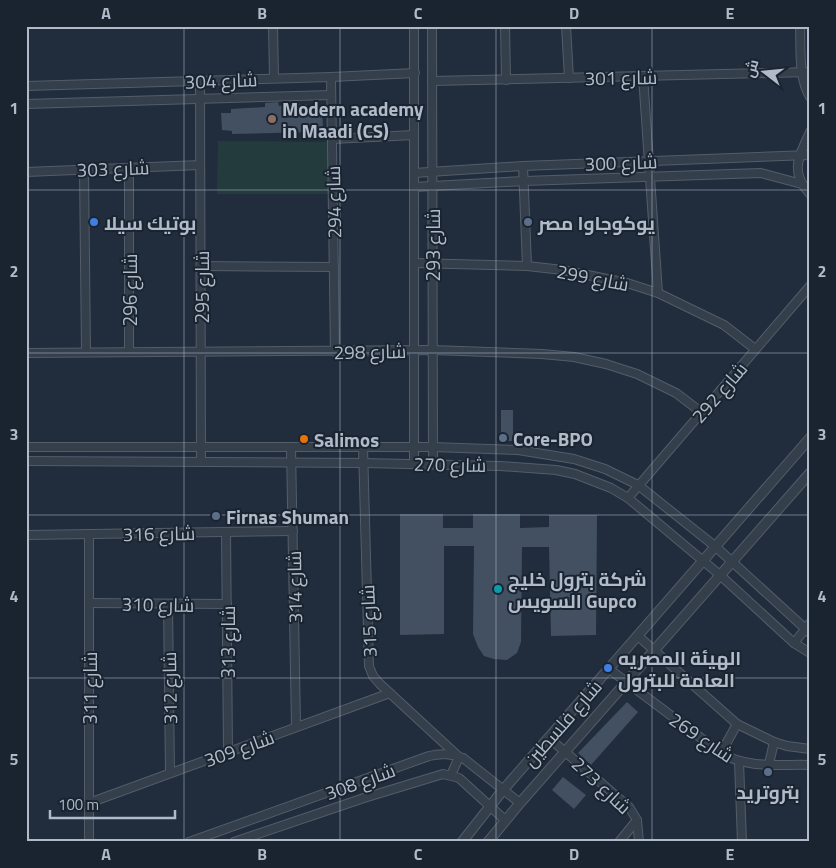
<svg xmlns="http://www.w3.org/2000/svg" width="836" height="868" font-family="'Titillium Web',Cairo,sans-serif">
  <rect width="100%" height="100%" fill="#212d3c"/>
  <path fill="#233b3d" d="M218,141l110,1v52h-111z"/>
  <g fill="#425061">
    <path d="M278,102l1,4 28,-2v3h4l1,3h10l1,17 -10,1v4l-81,2v-3l-10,-1 -1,-17h10v-4l34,-2v-4z"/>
    <rect x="501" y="410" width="12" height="31"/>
    <path d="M400,514h43v14h30v-14h47v14l29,-1v-12h48l-1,120 -45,1 -2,-89h-27l-1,95 -4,11 -10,7 -13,-1 -10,-3 -6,-9 -5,-13 1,-88h-30v88l-44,1z"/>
    <path d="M627,702l11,10 -47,53 -13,-12z"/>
    <path d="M563,777l23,18 -12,14 -22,-19z"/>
  </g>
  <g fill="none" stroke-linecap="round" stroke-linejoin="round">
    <defs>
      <g id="minor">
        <path d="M273,26l1,52"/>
        <path d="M414,26v437"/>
        <path d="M432,26l1,438"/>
        <path d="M505,26l1,54"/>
        <path d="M566,26l3,52"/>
        <path d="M800,26c1,23 -2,51 10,71"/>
        <path d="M643,76l15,217"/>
        <path d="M331,77l4,275"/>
        <path d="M432,81l378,-9"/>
        <path d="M200,82l1,380"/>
        <path d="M26,86l305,-9 84,-4"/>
        <path d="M26,104l305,-9"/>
        <path d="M810,132c-11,25 -21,39 0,62"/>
        <path d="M332,139l82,-4"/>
        <path d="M523,166l4,100"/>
        <path d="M84,170l2,182"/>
        <path d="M26,172l174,-7"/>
        <path d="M414,173l109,-7 287,-11"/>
        <path d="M414,187l110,-6 237,-8 41,11"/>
        <path d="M414,263l113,3 36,4 64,13 31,10 66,32 31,24"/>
        <path d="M201,266l133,1"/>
        <path d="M129,352v-184"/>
        <path d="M26,353l406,-3 110,4 32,3 32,7 31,10 39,19 25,19"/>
        <path d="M26,447h407l85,3 56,9 31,10 33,16 78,62 94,86"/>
        <path d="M291,447l5,280"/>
        <path d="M363,447l6,219 4,10 7,8 79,73 -8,18"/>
        <path d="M26,461l337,2 137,3 56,4 19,4 36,14 17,10 92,77 74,68 16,10"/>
        <path d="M628,498l182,-212"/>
        <path d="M226,532l2,220"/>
        <path d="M26,535l267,-4"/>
        <path d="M89,603l138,1"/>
        <path d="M168,604l2,169"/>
        <path d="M638,636l99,88 37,18 13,4 23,3"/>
        <path d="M794,643l16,-20"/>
        <path d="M609,669l112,84c26,16 59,11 89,12"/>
        <path d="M549,738l80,69 8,13 2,22"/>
        <path d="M721,753l16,-29"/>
        <path d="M739,762l3,80"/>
        <path d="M769,764l5,-22"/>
        <path d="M89,803l301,-110"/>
        <path d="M89,842v-308"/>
        <path d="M189,842l240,-86c13,-3 22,-2 34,2l57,45"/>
        <path d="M234,842l130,-44 79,-24 16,4 46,42"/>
        <path d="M619,842l18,-22"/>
      </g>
      <g id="tertiary">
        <path d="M462,842l41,-52 307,-352"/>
        <path d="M488,842l32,-39 290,-330"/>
      </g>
    </defs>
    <use href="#minor" stroke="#535d6a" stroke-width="10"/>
    <use href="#tertiary" stroke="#535d6a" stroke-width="11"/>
    <use href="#minor" stroke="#353f4c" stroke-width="8"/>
    <use href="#tertiary" stroke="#353f4c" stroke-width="9"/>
  </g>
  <path fill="none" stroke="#b0bac8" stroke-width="1" stroke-opacity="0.55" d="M184,26v816M340,26v816M496,26v816M652,26v816M26,190h784M26,353h784M26,515h784M26,678h784"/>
  <circle fill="#8d6e63" stroke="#1a2431" stroke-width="2" cx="272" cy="119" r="5"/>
  <g fill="#3f7fe0" stroke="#1a2431" stroke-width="2">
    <circle cx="94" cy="222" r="5"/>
    <circle cx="608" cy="668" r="5"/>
  </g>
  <g fill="#5c6f8a" stroke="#1a2431" stroke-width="2">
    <circle cx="528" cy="222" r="5"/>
    <circle cx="503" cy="438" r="5"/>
    <circle cx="216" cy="516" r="5"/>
    <circle cx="768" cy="772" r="5"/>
  </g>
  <circle fill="#e8710a" stroke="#1a2431" stroke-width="2" cx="304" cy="439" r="5"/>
  <circle fill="#0f9aa8" stroke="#1a2431" stroke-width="2" cx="498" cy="589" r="5"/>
  <g text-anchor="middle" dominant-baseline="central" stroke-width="4" stroke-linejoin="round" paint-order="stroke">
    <g font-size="19" fill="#b0bac8" stroke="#1a2431">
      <text transform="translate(621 77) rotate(-1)">شارع 301</text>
      <text transform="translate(221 80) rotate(-2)">شارع 304</text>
      <text transform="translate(621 162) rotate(-2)">شارع 300</text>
      <text transform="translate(113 168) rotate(-2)">شارع 303</text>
      <text transform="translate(333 202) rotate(-91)">شارع 294</text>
      <text transform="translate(432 245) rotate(-90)">شارع 293</text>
      <text transform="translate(593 277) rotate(11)">شارع 299</text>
      <text transform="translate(201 287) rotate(-90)">شارع 295</text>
      <text transform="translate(129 290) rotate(-90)">شارع 296</text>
      <text transform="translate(370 351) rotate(-1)">شارع 298</text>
      <text transform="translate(719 392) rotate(-49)">شارع 292</text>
      <text transform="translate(450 464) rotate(1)">شارع 270</text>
      <text transform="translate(159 533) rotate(-1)">شارع 316</text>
      <text transform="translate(294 587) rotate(-91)">شارع 314</text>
      <text transform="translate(158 604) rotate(1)">شارع 310</text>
      <text transform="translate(368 621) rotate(-92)">شارع 315</text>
      <text transform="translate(227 642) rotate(-90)">شارع 313</text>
      <text transform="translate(89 688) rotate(-90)">شارع 311</text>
      <text transform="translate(169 688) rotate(-91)">شارع 312</text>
      <text transform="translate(562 723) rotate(-49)">شارع فلسطين</text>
      <text transform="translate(702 737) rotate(34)">شارع 269</text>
      <text transform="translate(239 748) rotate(-20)">شارع 309</text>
      <text transform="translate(360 781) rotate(-20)">شارع 308</text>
      <text transform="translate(602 785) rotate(43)">شارع 273</text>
    </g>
    <g font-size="19" font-weight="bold" fill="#b0bac8" stroke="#1a2431" text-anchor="start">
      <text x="282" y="108">Modern academy<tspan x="282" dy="22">in Maadi (CS)</tspan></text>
      <text x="104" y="222">بوتيك سيلا</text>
      <text x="538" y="222">يوكوجاوا مصر</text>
      <text x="513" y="438">Core-BPO</text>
      <text x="314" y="439">Salimos</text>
      <text x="226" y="516">Firnas Shuman</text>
      <text x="508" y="578">شركة بترول خليج<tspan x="508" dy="22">السويس Gupco</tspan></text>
      <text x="618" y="657">الهيئة المصريه<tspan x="618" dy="22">العامة للبترول</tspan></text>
      <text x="768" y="791" text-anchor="middle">بتروتريد</text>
    </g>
  </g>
  <rect width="836" height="868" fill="none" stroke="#1a2431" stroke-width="55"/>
  <g transform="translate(764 72) rotate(286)" stroke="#1a2431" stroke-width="4" paint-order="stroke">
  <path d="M0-4L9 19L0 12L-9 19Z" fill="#b0bac8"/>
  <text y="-8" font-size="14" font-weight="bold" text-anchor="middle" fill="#b0bac8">ش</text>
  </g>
  <path d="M50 810v8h125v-8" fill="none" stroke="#b0bac8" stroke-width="2.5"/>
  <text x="58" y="810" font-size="15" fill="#b0bac8" stroke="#1a2431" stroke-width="4" paint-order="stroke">100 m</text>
  <rect x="28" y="28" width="780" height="812" fill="none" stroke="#b0bac8" stroke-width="2"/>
  <g font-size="16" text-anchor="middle" font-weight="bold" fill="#b0bac8">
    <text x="106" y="19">A</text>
    <text x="262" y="19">B</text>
    <text x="418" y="19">C</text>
    <text x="574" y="19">D</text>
    <text x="730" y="19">E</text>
    <text x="14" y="114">1</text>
    <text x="822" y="114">1</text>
    <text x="14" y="277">2</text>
    <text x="822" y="277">2</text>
    <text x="14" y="440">3</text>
    <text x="822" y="440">3</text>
    <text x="14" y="602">4</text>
    <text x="822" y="602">4</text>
    <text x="14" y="765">5</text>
    <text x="822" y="765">5</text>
    <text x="106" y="860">A</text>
    <text x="262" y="860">B</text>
    <text x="418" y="860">C</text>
    <text x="574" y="860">D</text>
    <text x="730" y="860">E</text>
  </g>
</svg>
